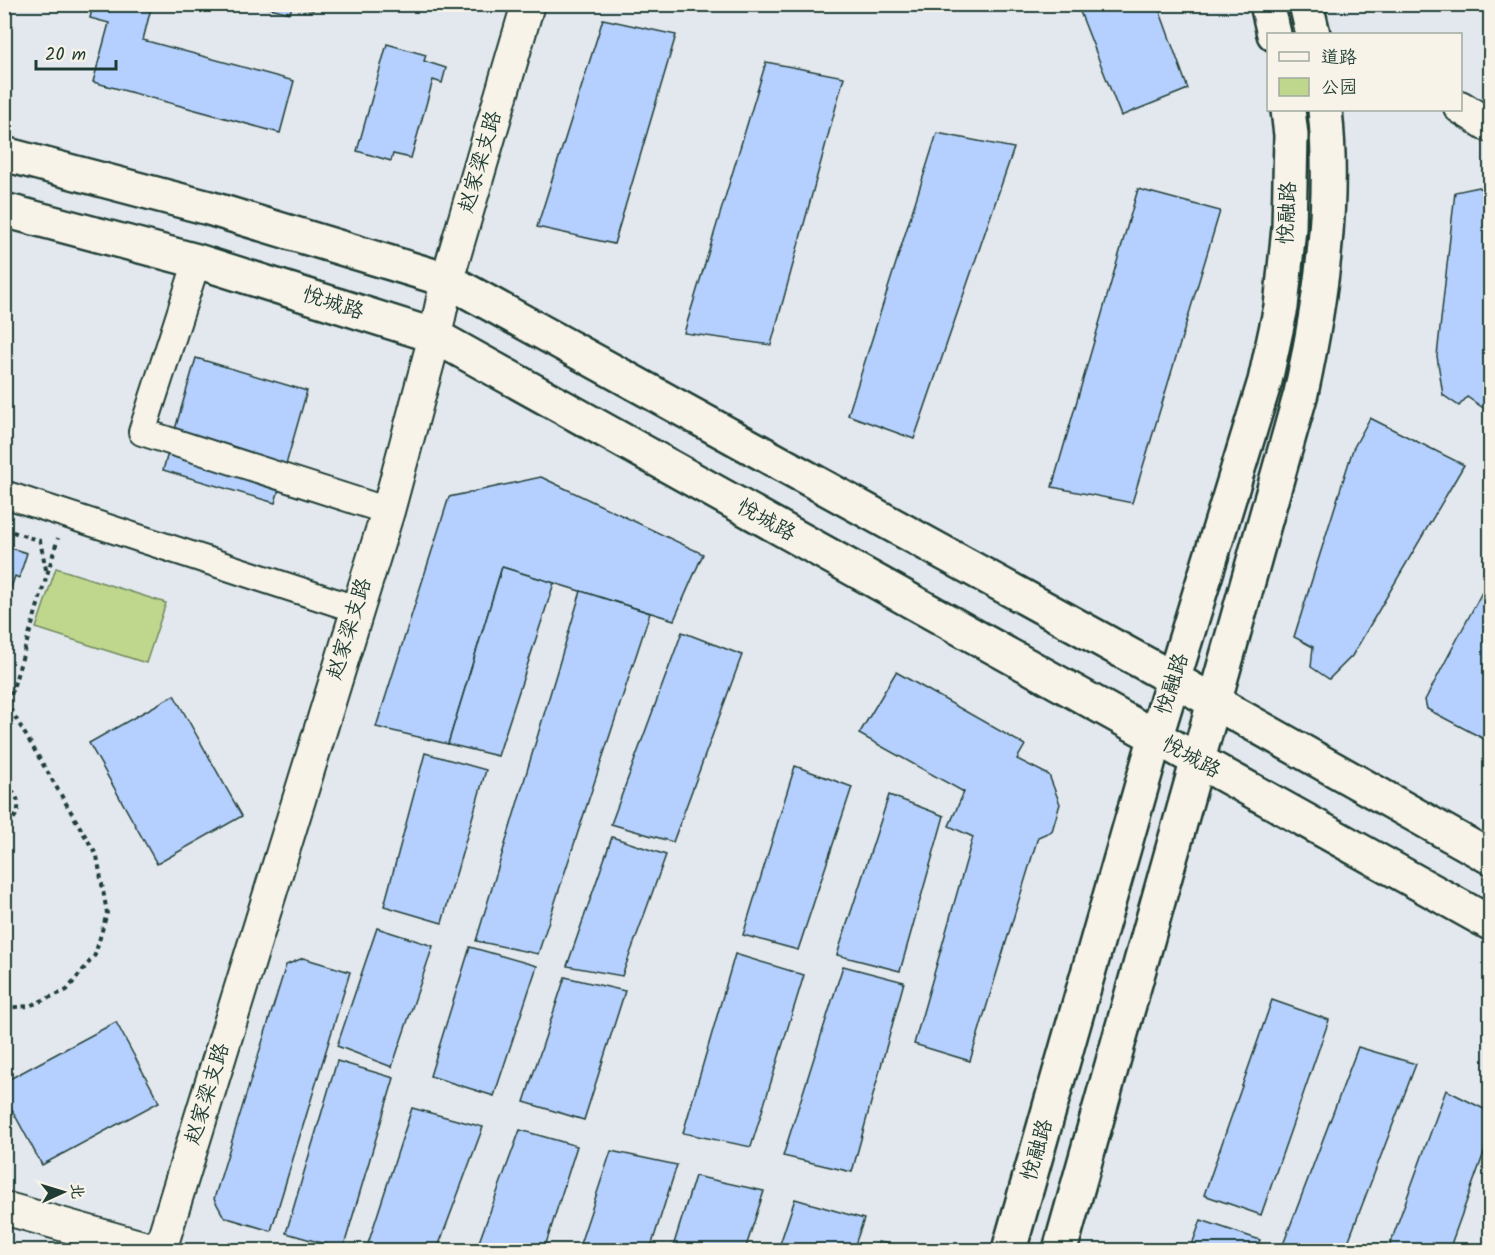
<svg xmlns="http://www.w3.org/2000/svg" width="1495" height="1255" font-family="Kalam,'LXGW WenKai TC',sans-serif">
  <rect width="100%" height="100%" fill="#e3e8ef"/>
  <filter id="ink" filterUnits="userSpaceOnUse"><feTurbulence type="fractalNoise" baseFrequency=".0167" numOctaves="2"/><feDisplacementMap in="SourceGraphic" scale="12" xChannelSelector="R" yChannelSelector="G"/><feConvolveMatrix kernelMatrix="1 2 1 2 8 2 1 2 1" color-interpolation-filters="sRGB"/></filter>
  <g filter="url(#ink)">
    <path fill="#bfd78d" stroke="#6f8a60" stroke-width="1.5" d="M56,568l110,35 -20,60 -110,-35z"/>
    <g fill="#b5d0fe" stroke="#1f3d34" stroke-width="1.5">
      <path d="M93,4h59l-9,36 151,41 -14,52 -187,-51 16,-59 -19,-5z"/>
      <path d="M254,4h60l-1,6 -21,-4 -2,7z"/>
      <path d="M1077,4h69l1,6 12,-1 29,80 -67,27z"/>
      <path d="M603,19l73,16 -62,209 -77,-17z"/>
      <path d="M387,44l39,11 -2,6 22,7 -4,15 -9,-3 -22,78 -18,-4 -2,7 -34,-10z"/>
      <path d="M766,62l78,15 -73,268 -87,-12z"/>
      <path d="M937,133l77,15 -100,291 -66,-24z"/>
      <path d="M1479,187l11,7v212l-2,5 -21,-14 -8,9 -16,-11 -6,-39 18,-164z"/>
      <path d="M1138,189l82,22 -88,292 -80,-16z"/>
      <path d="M196,358l111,33 -32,112 -112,-33z"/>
      <path d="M1370,418l94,47 -112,191 -23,23 -18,-12 2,-20 -19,-10 59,-188z"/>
      <path d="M541,477l162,77 -29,66 -172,-53 -54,177 -72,-17 73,-230z"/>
      <path d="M4,546l23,7 -8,25 -4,-2 -4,12 -7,-2z"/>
      <path d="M502,567l52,16 -56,173 -50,-12z"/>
      <path d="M1490,577v163l-6,-1 -57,-30 -2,-9z"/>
      <path d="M581,591l69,22 -112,341 -62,-13z"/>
      <path d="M682,632l60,23 -69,187 -62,-18z"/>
      <path d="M896,672l129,73 -8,14 32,16 11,29 -8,27 -14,6 -68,224 -56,-17 59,-207 -24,-11 15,-34 -105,-58z"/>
      <path d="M174,695l68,121 -85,48 -68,-121z"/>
      <path d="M425,753l61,17 -44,153 -58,-17z"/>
      <path d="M795,766l57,21 -54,163 -55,-15z"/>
      <path d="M889,795l55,21 -44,155 -63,-16z"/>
      <path d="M612,837l54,18 -44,121 -55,-10z"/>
      <path d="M377,928l56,18 -41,121 -55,-21z"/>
      <path d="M470,947l67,19 -43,130 -64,-20z"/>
      <path d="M735,954l69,21 -53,172 -68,-14z"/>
      <path d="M303,958l47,14 -79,259 -47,-14 -10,-18 72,-234z"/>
      <path d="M843,966l61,16 -52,190 -69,-16z"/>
      <path d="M565,977l60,14 -41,129 -60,-18z"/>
      <path d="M1272,1000l57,20 -68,195 -57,-20z"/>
      <path d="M116,1022l43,80 -117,63 -38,-70v-13z"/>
      <path d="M1358,1047l58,17 -71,186h-64z"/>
      <path d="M337,1061l57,17 -51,171 -57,-16z"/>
      <path d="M1446,1090l44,22v24l-41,114h-61z"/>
      <path d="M412,1108l71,19 -46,123h-71z"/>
      <path d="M520,1130l57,16 -33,104h-68z"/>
      <path d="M611,1151l66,14 -27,85h-72z"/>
      <path d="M695,1176l69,15 -19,59h-73z"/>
      <path d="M795,1199l69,20 -11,31h-75z"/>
      <path d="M1201,1220l59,20 -4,10h-66z"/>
      <path d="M878,1242l37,7 1,1h-40z"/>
    </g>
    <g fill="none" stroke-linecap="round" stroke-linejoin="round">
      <defs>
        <g id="minor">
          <path d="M197,261l-55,171 246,79"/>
          <path d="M4,494l352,115"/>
        </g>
        <g id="tertiary">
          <path d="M1460,107l30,19"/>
          <path d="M4,1208l149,42"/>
          <path d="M160,1250l228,-739 47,-175 12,-56 81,-276"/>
        </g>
        <g id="secondary">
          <path d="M1267,4l7,30"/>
          <path d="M1306,4l7,30"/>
          <path d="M4,154l205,54 238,72 728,400 315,177"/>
          <path d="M4,210l193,51 238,75 1055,587"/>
          <path d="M1009,1250l146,-511 110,-358 16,-74 8,-79 2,-93 -3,-25"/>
          <path d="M1060,1250l241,-857c20,-93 34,-188 24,-283"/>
        </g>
      </defs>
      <use href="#minor" stroke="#1f3d34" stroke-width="30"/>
      <use href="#tertiary" stroke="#1f3d34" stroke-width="36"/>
      <use href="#secondary" stroke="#1f3d34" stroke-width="38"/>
      <g stroke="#1f3d34" stroke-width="4" stroke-dasharray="4.5 4.5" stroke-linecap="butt">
        <path d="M4,529l36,12 7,33"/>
        <path d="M4,704l4,1 89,151 10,57 -12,42 -28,35 -38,16 -25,2"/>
        <path d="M4,757l4,-52 50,-167"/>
        <path d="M4,785c19,9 19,32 0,41"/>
      </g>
      <use href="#minor" stroke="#f7f3e8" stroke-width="26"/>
      <use href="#tertiary" stroke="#f7f3e8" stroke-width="32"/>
      <use href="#secondary" stroke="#f7f3e8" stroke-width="33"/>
    </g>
  </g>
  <g text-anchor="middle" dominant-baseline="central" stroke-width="4.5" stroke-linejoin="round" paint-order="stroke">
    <g font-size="21" fill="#1f3d34" stroke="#f7f3e8">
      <text transform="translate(481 162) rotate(-74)">赵家梁支路</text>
      <text transform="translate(1288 213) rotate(-87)">悦融路</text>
      <text transform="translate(333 304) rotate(18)">悦城路</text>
      <text transform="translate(766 521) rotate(29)">悦城路</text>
      <text transform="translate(350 629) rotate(-73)">赵家梁支路</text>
      <text transform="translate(1173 684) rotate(-72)">悦融路</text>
      <text transform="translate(1191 758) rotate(29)">悦城路</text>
      <text transform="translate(208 1094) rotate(-73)">赵家梁支路</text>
      <text transform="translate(1038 1150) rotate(-74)">悦融路</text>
    </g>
  </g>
  <rect width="1495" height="1255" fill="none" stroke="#f7f3e8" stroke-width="24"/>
  <rect x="12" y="12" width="1471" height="1231" fill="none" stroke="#1f3d34" stroke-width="2" filter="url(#ink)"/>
  <rect x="1267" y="33" width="195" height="78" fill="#f7f3e8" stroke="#a1aaa0" stroke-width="1.5"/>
  <rect x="1279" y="52" width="30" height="9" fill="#f7f3e8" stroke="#a1aaa0" stroke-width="1.5"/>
  <text x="1321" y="63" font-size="18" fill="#1f3d34">道路</text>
  <rect x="1279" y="78" width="30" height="18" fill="#bfd78d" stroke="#a1aaa0" stroke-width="1.5"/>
  <text x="1321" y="93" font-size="18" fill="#1f3d34">公园</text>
  <g transform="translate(63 1192) rotate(86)" stroke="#f7f3e8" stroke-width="4.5" paint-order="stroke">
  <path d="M0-4.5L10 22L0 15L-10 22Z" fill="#1f3d34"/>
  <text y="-9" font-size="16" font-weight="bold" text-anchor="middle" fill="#1f3d34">北</text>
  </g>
  <path d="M36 60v9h80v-9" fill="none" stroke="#1f3d34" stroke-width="3"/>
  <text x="45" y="60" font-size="18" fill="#1f3d34" stroke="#f7f3e8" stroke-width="4.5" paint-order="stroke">20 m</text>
</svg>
